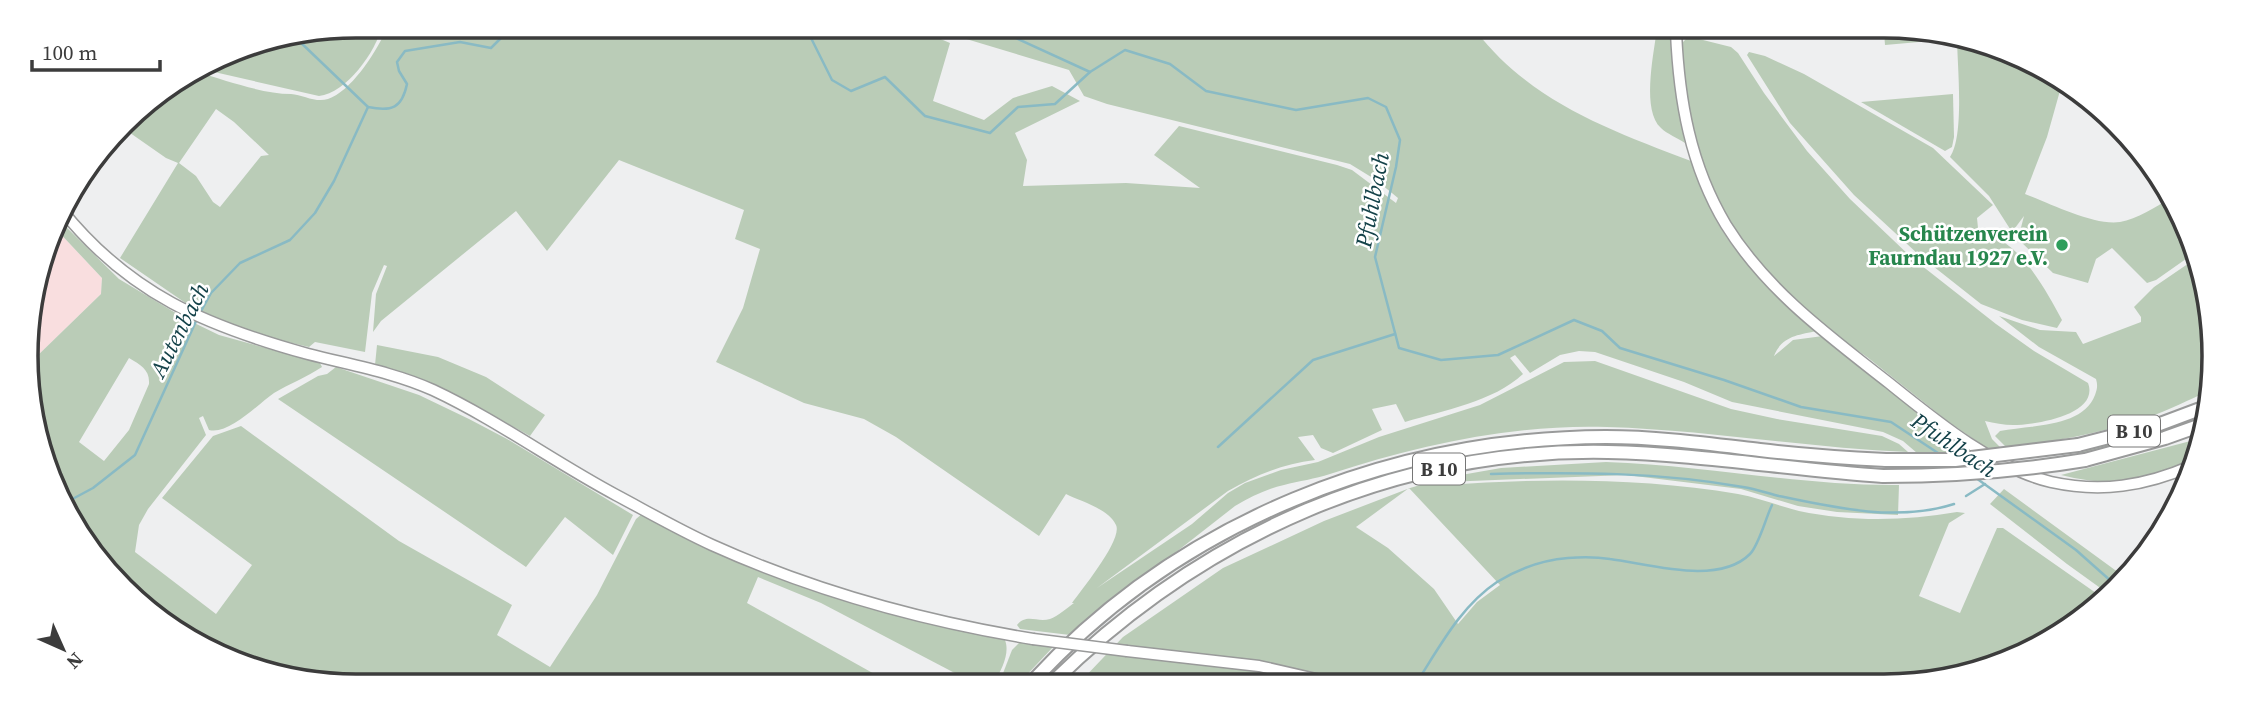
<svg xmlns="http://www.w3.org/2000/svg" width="2241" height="712" font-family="'Source Serif 4',serif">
  <rect width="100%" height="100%" fill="#eeeff0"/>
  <path fill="#f9dedf" d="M55,228l47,50 -1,16 -69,67 -3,-48z"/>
  <g fill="#baccb7" fill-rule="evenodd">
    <path d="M356,26h26c-6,26 -36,67 -63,70l-118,-27 29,-18z"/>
    <path d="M386,26l67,1c-18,10 -51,16 -67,-1z"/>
    <path d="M460,27l457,2 33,14 -17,58 51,19 29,-22 39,-12 28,15 -65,32 12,27 -4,26 103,-3 74,5 -46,-33 25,-29 158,39 15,5 44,33 2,-5 -22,-18 -26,-16 -243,-60 -23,-8 -15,-26 -116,-35 -3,4 -26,-10 552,2c55,71 133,99 215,130 9,22 17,45 29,66 25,41 62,72 97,104 -19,4 -35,5 -43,25l19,-16 30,-4 78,63 74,52 -58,2 -14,-12 -20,-9 -151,-30 -48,-20 -89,-30 -16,-1 -19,4 -30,18 -15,-18 -5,3 13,16c-30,28 -79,36 -118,48l-9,-18 -24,5 10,21 -49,23 -12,-5 -8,-13 -15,2 17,23c-32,4 -59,15 -87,31l-131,97 95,-64 36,-31 17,-10 36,-13 37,-8 61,-25 101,-32 84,-43 31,-1 136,48 46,10 105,17 17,8 9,8c-101,-4 -200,-22 -301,-25 -94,-3 -188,18 -277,47 -15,5 -31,7 -46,11 -18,4 -33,12 -49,21l-165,129 -50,-6 -3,-4c10,-12 20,-2 33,-6 8,-3 17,-11 24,-16h-2c10,-14 51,-64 44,-78 -7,-16 -36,-24 -50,-31l-27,42 -143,-99 -32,-18 -60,-16 -88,-41 27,-54 17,-59 -25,-10 9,-29 -125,-50 -72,91 -31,-40 -135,110 -8,11 3,-38 11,-28 -3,-1 -12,28 -7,59 -50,-10 -6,5 -47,-11 -59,-21 -83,-57 58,-95 -12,-5 -43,-30 15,-20 58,-36c30,8 66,22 95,22 12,1 25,9 37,5 22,-7 47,-45 56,-65 32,6 46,9 76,-7zM216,109l18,13 35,33 -8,1 -41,51 -7,-5 -17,-26 -17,-13z"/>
    <path d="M1652,31l20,1 2,43 11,68c-7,-5 -18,-9 -24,-15 -19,-17 -8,-70 -5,-93z"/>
    <path d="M1884,32l45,1 1,8 -45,4z"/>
    <path d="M1957,36l106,44 -16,57 -22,57c24,9 69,32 95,28 17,-3 36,-15 50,-24l23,56 -37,26 -9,3 -35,-35 -16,11 -8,24 -35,-10 -35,-34 6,-23 -12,16 -23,-36 -39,-39c15,-22 7,-93 7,-121z"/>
    <path d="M1695,38l36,9 7,6 26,40 43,58 43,48 62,59 84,66 38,27 54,32c12,32 -54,42 -75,42 -9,0 -19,-2 -28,-4l7,18 9,9 -13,1 -42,-29 -79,-63 -38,-26 -65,-61 -34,-48 -20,-38 -14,-35 -10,-40 -6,-64 6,-6z"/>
    <path d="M1749,52l16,4 39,18 129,74 60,57 -16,13 1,10c8,7 16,8 24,13 26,16 46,53 60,79l-5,8 -35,-8 -41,-16 -62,-49 -65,-60 -64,-72 -43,-68z"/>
    <path d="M1953,94l1,43 -2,10 -7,4 -84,-49z"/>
    <path d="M58,219l61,60 65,39 35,17 101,28 2,4c-15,10 -33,17 -48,26 -16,11 -45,42 -65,37l-6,-14 -4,2 7,17 -58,74 -9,16 -4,27 81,62 36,-49 -90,-67 51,-62 28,-10 158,115 113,64 -15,30 53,32 47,-72 39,-76 7,-6c59,29 118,59 181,80 59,21 120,34 181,47 5,13 -3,29 -10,41h-25l-149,-78 -63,-26 -11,26 140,78 -596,-2 -119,-49 -90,-90 -45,-99 -5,-80 69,-67 1,-16 -47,-50zM129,358c12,7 21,12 20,26l-20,46 -25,31 -25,-19z"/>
    <path d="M2195,259l13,33v99c-19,9 -39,19 -59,26 -46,16 -95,25 -143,30l-11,-11 5,-5c29,-6 83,-3 95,-36 2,-6 3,-9 1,-16l-57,-32 -40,-31 41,14 36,2 7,12 58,-22v-5l-7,-10 20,-20z"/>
    <path d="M377,345l61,12 48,20 59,38 -15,21 -74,-41 -43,-18 -38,-12z"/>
    <path d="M336,367l83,28 50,24 38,20 126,76 -20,40 -48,-38 -39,50 -248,-168 40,-23 9,-2z"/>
    <path d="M2197,417l2,5 -54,17 -66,16v-4l65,-16z"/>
    <path d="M2202,438l-9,23c-49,20 -80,27 -132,14z"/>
    <path d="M1606,462c98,3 195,24 293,23l-1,30 -61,-3 -39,-6 -57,-17 -115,-14 -181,7 1,3c97,-7 196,-7 292,9 21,4 41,12 61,17 53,11 105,10 158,1l8,1 -16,10 -30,73 41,17 37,-85h6l103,72 -76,52 -102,31 -847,-2 42,-44 100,-69 101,-47 86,-33 34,-10 57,-10zM1409,488l91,97 -23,17 -19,22 -24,-35 -46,-41 -32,-21z"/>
    <path d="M2004,489l111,81 12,4 -17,21 -43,-31 -77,-60z"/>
    <path d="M1020,642l33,5 -32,34h-21l12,-31z"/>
  </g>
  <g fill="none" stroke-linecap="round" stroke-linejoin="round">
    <g stroke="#89bac4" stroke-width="2.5">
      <path d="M806,28l26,52 19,11 34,-14 40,39 65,17 28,-26 37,-3 35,-32 35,-22 45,14 36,27 90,19 72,-12 18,9 14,33 -4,27 -21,90 24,91 42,12 57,-5 76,-35 28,11 18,17 104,32 77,27 90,15 50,33"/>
      <path d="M990,29l15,4 85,39"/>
      <path d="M296,38l72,69c24,5 34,1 39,-23l-8,-13 -2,-9 8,-11 55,-9 31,6 12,-12 -5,-9"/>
      <path d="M200,313l11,-20 29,-30 50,-23 25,-27 19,-32 34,-74"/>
      <path d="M1218,447l95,-87 82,-26"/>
      <path d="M1491,474c84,-2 168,-2 252,13 12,2 24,6 36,9 56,12 119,26 175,8"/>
      <path d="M1976,478l100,72 36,32 6,3"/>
      <path d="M1966,496l19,-12"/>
      <path d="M65,503l28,-15 42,-33 62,-136"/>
      <path d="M1417,682c23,-36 44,-76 80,-100 21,-13 46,-22 71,-24 13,-1 29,-1 42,1 39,5 108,27 140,-5 9,-9 16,-37 22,-49"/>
    </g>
    <defs>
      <g id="tertiary">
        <path d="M1676,32c3,68 14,133 50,193 41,66 103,111 163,158 46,37 104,85 162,99 50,11 94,4 140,-16"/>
        <path d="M61,209c68,85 145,117 247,145 42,11 85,18 125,36 64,30 121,72 183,105 32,17 63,35 96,50 102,46 211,76 321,94"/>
        <path d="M1127,651l132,15 70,16"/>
      </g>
      <g id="trunk">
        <path d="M2078,445l82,-21 48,-18"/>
        <path d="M2085,460l80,-22 42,-15"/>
        <path d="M1033,681c147,-160 358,-243 573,-244 52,0 103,7 154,13 42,5 84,8 126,10"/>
        <path d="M1054,681c150,-147 342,-233 554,-229 92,2 184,18 275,24"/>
      </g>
    </defs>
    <use href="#tertiary" stroke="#999a9a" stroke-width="13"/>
    <use href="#trunk" stroke="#999a9a" stroke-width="16"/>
    <use href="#tertiary" stroke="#fff" stroke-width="10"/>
    <use href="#trunk" stroke="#fff" stroke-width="12"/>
    <defs>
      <path id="tertiary-bridge" d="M1033,639l94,12"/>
      <g id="trunk-bridge">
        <path d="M1886,460h69l123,-15"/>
        <path d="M1883,476c69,0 135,-5 202,-16"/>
      </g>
    </defs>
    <use href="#tertiary-bridge" stroke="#999a9a" stroke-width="13" stroke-linecap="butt"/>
    <use href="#trunk-bridge" stroke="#999a9a" stroke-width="16" stroke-linecap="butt"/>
    <use href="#tertiary-bridge" stroke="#fff" stroke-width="10"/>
    <use href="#trunk-bridge" stroke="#fff" stroke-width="12"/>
  </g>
  <circle fill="#2e9e5b" stroke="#fff" stroke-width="2.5" cx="2062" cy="245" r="7"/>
  <g text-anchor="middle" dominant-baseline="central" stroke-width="5" stroke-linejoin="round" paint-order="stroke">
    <g fill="#fff" stroke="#767676" stroke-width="2">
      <rect x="2108" y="415.5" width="52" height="31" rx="5"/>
      <rect x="1413" y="453.5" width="52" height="31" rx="5"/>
    </g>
    <g font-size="19" font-weight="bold" fill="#3c3c3c">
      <text x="2134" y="431">B 10</text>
      <text x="1439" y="469">B 10</text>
    </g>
    <g font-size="21" font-weight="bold" fill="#27864d" stroke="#fff" text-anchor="end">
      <text x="2048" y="233">Schützenverein<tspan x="2048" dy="24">Faurndau 1927 e.V.</tspan></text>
    </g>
    <g font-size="23" font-style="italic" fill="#144249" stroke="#fff">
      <text transform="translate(1372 200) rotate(-79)">Pfuhlbach</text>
      <text transform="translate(179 330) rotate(-63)">Autenbach</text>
      <text transform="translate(1954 445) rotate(34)">Pfuhlbach</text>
    </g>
  </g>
  <path d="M0 0H2241V712H0ZM356 38H1884A318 318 0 0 1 2202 356V356A318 318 0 0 1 1884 674H356A318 318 0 0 1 38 356V356A318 318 0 0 1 356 38Z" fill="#fff" fill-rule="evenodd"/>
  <path fill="none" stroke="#3c3c3c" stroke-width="3.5" d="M356 38H1884A318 318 0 0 1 2202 356V356A318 318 0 0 1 1884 674H356A318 318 0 0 1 38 356V356A318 318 0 0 1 356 38Z"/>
  <g transform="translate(63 649) rotate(135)" stroke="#ffffff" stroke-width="5" paint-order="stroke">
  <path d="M0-5L12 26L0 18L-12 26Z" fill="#3c3c3c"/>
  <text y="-10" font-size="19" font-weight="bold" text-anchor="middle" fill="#3c3c3c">N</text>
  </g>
  <path d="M32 60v10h128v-10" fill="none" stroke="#3c3c3c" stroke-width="3.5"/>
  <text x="42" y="60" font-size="21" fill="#3c3c3c" stroke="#ffffff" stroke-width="5" paint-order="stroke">100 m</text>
</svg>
